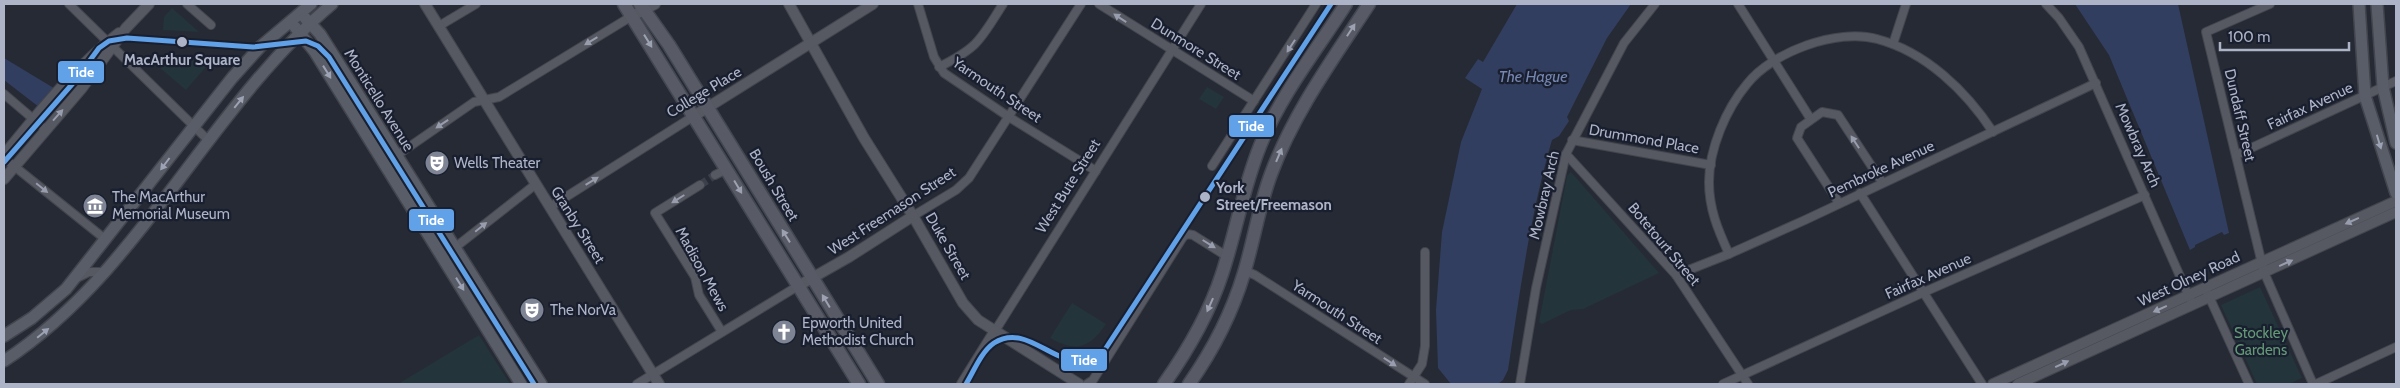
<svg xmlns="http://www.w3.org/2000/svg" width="2400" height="388" font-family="Cabin,sans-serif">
  <rect width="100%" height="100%" fill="#262a34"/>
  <g fill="#23343a">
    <path d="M172,8l27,24 -36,-2 1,-13z"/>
    <path d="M161,57l46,4 2,2 -23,27 -26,-22z"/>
    <path d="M1207,87l17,10 -8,12 -17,-10z"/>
    <path d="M1571,172l88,101 -76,36 -12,1 -29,14 -3,-2 28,-146z"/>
    <path d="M2260,287l42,91 -13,6h-32l-36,-79z"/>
    <path d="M1072,303l34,21c-16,24 -30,29 -56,14z"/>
    <path d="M479,335l31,49h-112z"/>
  </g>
  <g fill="#313e5f">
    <path d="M1517,4h114l-24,34 -40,79 2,4 -10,15 -7,4c-22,75 -32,152 -44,230l-5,10 -5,4h-47l-13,-16 -2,-58 6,-78 19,-90 21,-53 -17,-11 13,-19 5,3z"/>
    <path d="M2075,4h103l51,229 -5,2 -2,-3 -27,13v2l-5,3 -81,-195z"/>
    <path d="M4,58l53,32 -18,17 -35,-27z"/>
  </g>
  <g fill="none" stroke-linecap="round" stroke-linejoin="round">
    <path stroke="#3a3f4a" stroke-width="8" stroke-dasharray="8 4" stroke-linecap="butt" d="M700,185l15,-10"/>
    <defs>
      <g id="minor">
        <path d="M69,4l140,137"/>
        <path d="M187,4l24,21"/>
        <path d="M918,4l16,53 10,16 65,44 87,54"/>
        <path d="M1099,4l155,97"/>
        <path d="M1738,4l72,114"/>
        <path d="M2046,4l13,14 20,29 111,252"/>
        <path d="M2270,4l-64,28 58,240 49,112"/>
        <path d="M439,26l37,-22"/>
        <path d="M1893,44l13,-40"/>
        <path d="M939,67c40,-20 41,-27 64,-63"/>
        <path d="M4,94l41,35"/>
        <path d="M1572,140l139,25"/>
        <path d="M1566,154l110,121 72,109"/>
        <path d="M2236,155l160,-74"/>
        <path d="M396,156l78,-54 25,-5 133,-81"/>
        <path d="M4,158l101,81"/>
        <path d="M1212,166l104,-162"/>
        <path d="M715,175l12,-6"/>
        <path d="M700,185l-45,28 40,64 4,18 23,37"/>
        <path d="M1860,193l122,191"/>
        <path d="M1839,203l-42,-65 4,-11 21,-15 16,3 44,67"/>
        <path d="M550,207l144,-91"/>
        <path d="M913,216l43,-26 13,-12 112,-174"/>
        <path d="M1729,254c-11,-24 -20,-45 -20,-72 0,-33 17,-73 38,-98 25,-32 90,-56 130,-45 49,13 89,52 116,93"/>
        <path d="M443,257l93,-73"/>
        <path d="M1245,271l10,4 170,109"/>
        <path d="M1676,275l53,-21 76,-34 291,-137"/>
        <path d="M77,278l12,-6h14"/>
        <path d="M2207,292l42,92"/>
        <path d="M995,331l206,-327"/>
        <path d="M637,384l161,-98"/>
        <path d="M1087,384l6,-4 90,-143 4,-3 6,1 35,22"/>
        <path d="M1409,384l13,-20 3,-18v-94"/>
        <path d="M1520,384l16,-96 30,-134 58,-111 31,-39"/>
        <path d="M1723,384l199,-91 223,-98"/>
        <path d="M2316,384l80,-37"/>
      </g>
      <g id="tertiary">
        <path d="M425,4l234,380"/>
        <path d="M789,4l75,134 49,78 50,87 15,17 101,64"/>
        <path d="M632,16l23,-12"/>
        <path d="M694,116l179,-112"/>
        <path d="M4,155c35,-43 71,-88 115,-122"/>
        <path d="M4,179l78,-91 44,-60 23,-24"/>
        <path d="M798,286l51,-29 64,-41"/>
        <path d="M962,384l33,-53"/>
        <path d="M1993,384l403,-183"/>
        <path d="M2018,384l378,-172"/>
      </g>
      <g id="secondary">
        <path d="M2359,4l6,92 31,97"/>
        <path d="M2377,4l6,83 13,56"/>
        <path d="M305,18l15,16 221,350"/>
        <path d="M295,27l20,25 206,332"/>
        <path d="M4,336l28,-18 34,-29 166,-211 28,-31 51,-43"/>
        <path d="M4,361c137,-90 204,-253 328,-357"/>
      </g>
      <g id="primary">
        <path d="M624,4l235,380"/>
        <path d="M640,4l29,41 209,339"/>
        <path d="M1164,384c24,-34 45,-70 58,-110 14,-42 21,-86 38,-128 21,-52 56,-95 86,-142"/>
        <path d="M1189,384c24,-34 43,-71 55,-111 10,-33 15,-67 27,-99 23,-62 62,-115 98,-170"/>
      </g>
    </defs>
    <use href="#minor" stroke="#42454d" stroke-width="10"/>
    <use href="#tertiary" stroke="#42454d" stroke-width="12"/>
    <use href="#secondary" stroke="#42454d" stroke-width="14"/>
    <use href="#primary" stroke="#434751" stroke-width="15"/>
    <use href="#minor" stroke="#565862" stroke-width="8"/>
    <use href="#tertiary" stroke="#565862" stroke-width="10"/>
    <use href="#secondary" stroke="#595d67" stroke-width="11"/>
    <use href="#primary" stroke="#585b65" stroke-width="12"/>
    <defs>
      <g id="rail-1">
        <path d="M4,162l70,-80 25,-34 10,-7 18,-3 126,9 53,-6 12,5 11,11 205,327"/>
        <path d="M966,384c8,-13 15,-32 28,-41 33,-21 60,25 93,17 6,-1 12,-6 17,-9l227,-347"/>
      </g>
    </defs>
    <use href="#rail-1" stroke="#191f2f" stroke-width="9"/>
    <use href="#rail-1" stroke="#60a1e7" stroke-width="5"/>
  </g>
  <defs><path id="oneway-solid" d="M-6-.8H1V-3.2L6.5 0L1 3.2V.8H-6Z" transform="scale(1.25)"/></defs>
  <g fill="#989dae">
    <use href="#oneway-solid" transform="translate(1120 18) rotate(-147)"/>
    <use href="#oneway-solid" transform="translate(591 41) rotate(149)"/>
    <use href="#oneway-solid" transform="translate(1291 46) rotate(123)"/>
    <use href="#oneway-solid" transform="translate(58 115) rotate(-48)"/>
    <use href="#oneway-solid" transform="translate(442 124) rotate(146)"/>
    <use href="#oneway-solid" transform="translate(1855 142) rotate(-123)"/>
    <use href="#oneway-solid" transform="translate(592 181) rotate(-31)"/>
    <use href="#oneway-solid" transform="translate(42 188) rotate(39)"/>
    <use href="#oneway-solid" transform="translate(678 199) rotate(148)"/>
    <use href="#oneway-solid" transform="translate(2352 221) rotate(156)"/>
    <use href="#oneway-solid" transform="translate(481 227) rotate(-39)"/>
    <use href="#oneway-solid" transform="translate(1209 244) rotate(32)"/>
    <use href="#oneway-solid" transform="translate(2286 263) rotate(-24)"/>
    <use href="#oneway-solid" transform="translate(2160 309) rotate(156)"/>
    <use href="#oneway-solid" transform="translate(1390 362) rotate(33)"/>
    <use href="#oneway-solid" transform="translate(2062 364) rotate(-25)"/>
  </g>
  <g fill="#9da2b3">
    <use href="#oneway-solid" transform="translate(1351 30) rotate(-57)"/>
    <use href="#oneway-solid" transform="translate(648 41) rotate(58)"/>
    <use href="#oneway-solid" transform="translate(1279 155) rotate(-67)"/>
    <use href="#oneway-solid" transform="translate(738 187) rotate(59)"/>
    <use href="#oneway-solid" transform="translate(786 236) rotate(-122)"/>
    <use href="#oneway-solid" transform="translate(826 301) rotate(-121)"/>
    <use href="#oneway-solid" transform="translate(1210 305) rotate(114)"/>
  </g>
  <g fill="#9da3b4">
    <use href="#oneway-solid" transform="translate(327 72) rotate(58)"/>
    <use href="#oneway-solid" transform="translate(239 102) rotate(-51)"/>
    <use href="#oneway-solid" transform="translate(2379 142) rotate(73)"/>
    <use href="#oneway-solid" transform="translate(165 164) rotate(127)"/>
    <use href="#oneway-solid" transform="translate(460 284) rotate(58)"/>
    <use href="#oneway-solid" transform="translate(43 333) rotate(-39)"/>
  </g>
  <defs>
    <symbol id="theatre-disc" viewBox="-11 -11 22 22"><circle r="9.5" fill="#7e8494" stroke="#191f2f"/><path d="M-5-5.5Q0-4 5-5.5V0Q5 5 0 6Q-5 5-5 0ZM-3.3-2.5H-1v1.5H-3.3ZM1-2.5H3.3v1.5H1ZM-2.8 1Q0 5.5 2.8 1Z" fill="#fff"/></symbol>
    <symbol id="museum-disc" viewBox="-11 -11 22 22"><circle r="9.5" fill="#7e8494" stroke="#191f2f"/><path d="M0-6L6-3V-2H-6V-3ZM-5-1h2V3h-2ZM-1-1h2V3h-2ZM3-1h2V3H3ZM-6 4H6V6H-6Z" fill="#fff"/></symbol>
    <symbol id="church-disc" viewBox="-11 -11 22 22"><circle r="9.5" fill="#7e8494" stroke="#191f2f"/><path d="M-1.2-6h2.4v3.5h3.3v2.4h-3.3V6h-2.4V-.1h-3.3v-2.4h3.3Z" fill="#fff"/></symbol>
  </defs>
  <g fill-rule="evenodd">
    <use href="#theatre-disc" x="423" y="149" width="28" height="28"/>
    <use href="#museum-disc" x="81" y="192" width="28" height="28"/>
    <use href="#theatre-disc" x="518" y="296" width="28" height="28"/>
    <use href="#church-disc" x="770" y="318" width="28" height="28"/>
  </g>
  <g fill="#aeb4c7" stroke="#191f2f" stroke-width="2">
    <circle cx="182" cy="42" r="6"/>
    <circle cx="1205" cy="197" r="6"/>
  </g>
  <g text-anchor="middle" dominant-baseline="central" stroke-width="4.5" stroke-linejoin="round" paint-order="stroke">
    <g font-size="15" fill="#aeb4c7" stroke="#191f2f">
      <text transform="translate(1196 49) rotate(32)">Dunmore Street</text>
      <text transform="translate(997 90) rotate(34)">Yarmouth Street</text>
      <text transform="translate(704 92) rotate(-31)">College Place</text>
      <text transform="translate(379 100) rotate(58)">Monticello Avenue</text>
      <text transform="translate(2310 106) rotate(-25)">Fairfax Avenue</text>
      <text transform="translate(2240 115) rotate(77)">Dundaff Street</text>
      <text transform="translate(1644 139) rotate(10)">Drummond Place</text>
      <text transform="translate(2138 145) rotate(66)">Mowbray Arch</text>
      <text transform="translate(1881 169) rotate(-25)">Pembroke Avenue</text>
      <text transform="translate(774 185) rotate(59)">Boush Street</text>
      <text transform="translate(1068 186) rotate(-58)">West Bute Street</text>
      <text transform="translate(1544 195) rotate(-77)">Mowbray Arch</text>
      <text transform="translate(892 211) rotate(-33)">West Freemason Street</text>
      <text transform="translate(578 225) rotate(58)">Granby Street</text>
      <text transform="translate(1664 244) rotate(50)">Botetourt Street</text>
      <text transform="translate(948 246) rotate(60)">Duke Street</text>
      <text transform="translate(702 269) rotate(61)">Madison Mews</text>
      <text transform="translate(1928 276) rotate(-24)">Fairfax Avenue</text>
      <text transform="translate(2189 279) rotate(-25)">West Olney Road</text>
      <text transform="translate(1337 312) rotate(33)">Yarmouth Street</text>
    </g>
    <g font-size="15" font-weight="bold" fill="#aeb4c7" stroke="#191f2f">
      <text x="182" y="60">MacArthur Square</text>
      <text x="1216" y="188" text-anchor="start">York<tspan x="1216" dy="17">Street/Freemason</tspan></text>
    </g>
    <g font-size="15" fill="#aeb4c7" stroke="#191f2f" text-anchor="start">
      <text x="454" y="163">Wells Theater</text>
      <text x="112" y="197">The MacArthur<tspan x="112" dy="17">Memorial Museum</tspan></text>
      <text x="550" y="310">The NorVa</text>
      <text x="802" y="323">Epworth United<tspan x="802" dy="17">Methodist Church</tspan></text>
    </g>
    <g font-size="15" fill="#649977" stroke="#191f2f">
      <text x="2261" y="333">Stockley<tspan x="2261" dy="17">Gardens</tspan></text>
    </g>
    <g font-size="16" font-style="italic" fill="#7486b1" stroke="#191f2f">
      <text x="1533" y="76">The Hague</text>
    </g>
  </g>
  <g stroke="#191f2f" stroke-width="2">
    <rect x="57" y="60" width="48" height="24" rx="5" fill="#60a1e7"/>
    <rect x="1228" y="114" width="47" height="24" rx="5" fill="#60a1e7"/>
    <rect x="408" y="208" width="47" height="24" rx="5" fill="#60a1e7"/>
    <rect x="1060" y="348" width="48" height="24" rx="5" fill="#60a1e7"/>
  </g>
  <g font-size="14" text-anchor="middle" font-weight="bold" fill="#fff">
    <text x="81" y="77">Tide</text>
    <text x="1251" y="131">Tide</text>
    <text x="431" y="225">Tide</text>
    <text x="1084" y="365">Tide</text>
  </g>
  <rect width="2400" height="388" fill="none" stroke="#aeb4c7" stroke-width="10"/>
  <path d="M2220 42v8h129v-8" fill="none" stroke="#aeb4c7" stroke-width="2.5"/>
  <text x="2228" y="42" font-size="15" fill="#aeb4c7" stroke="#191f2f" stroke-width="4" paint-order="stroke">100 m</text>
</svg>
